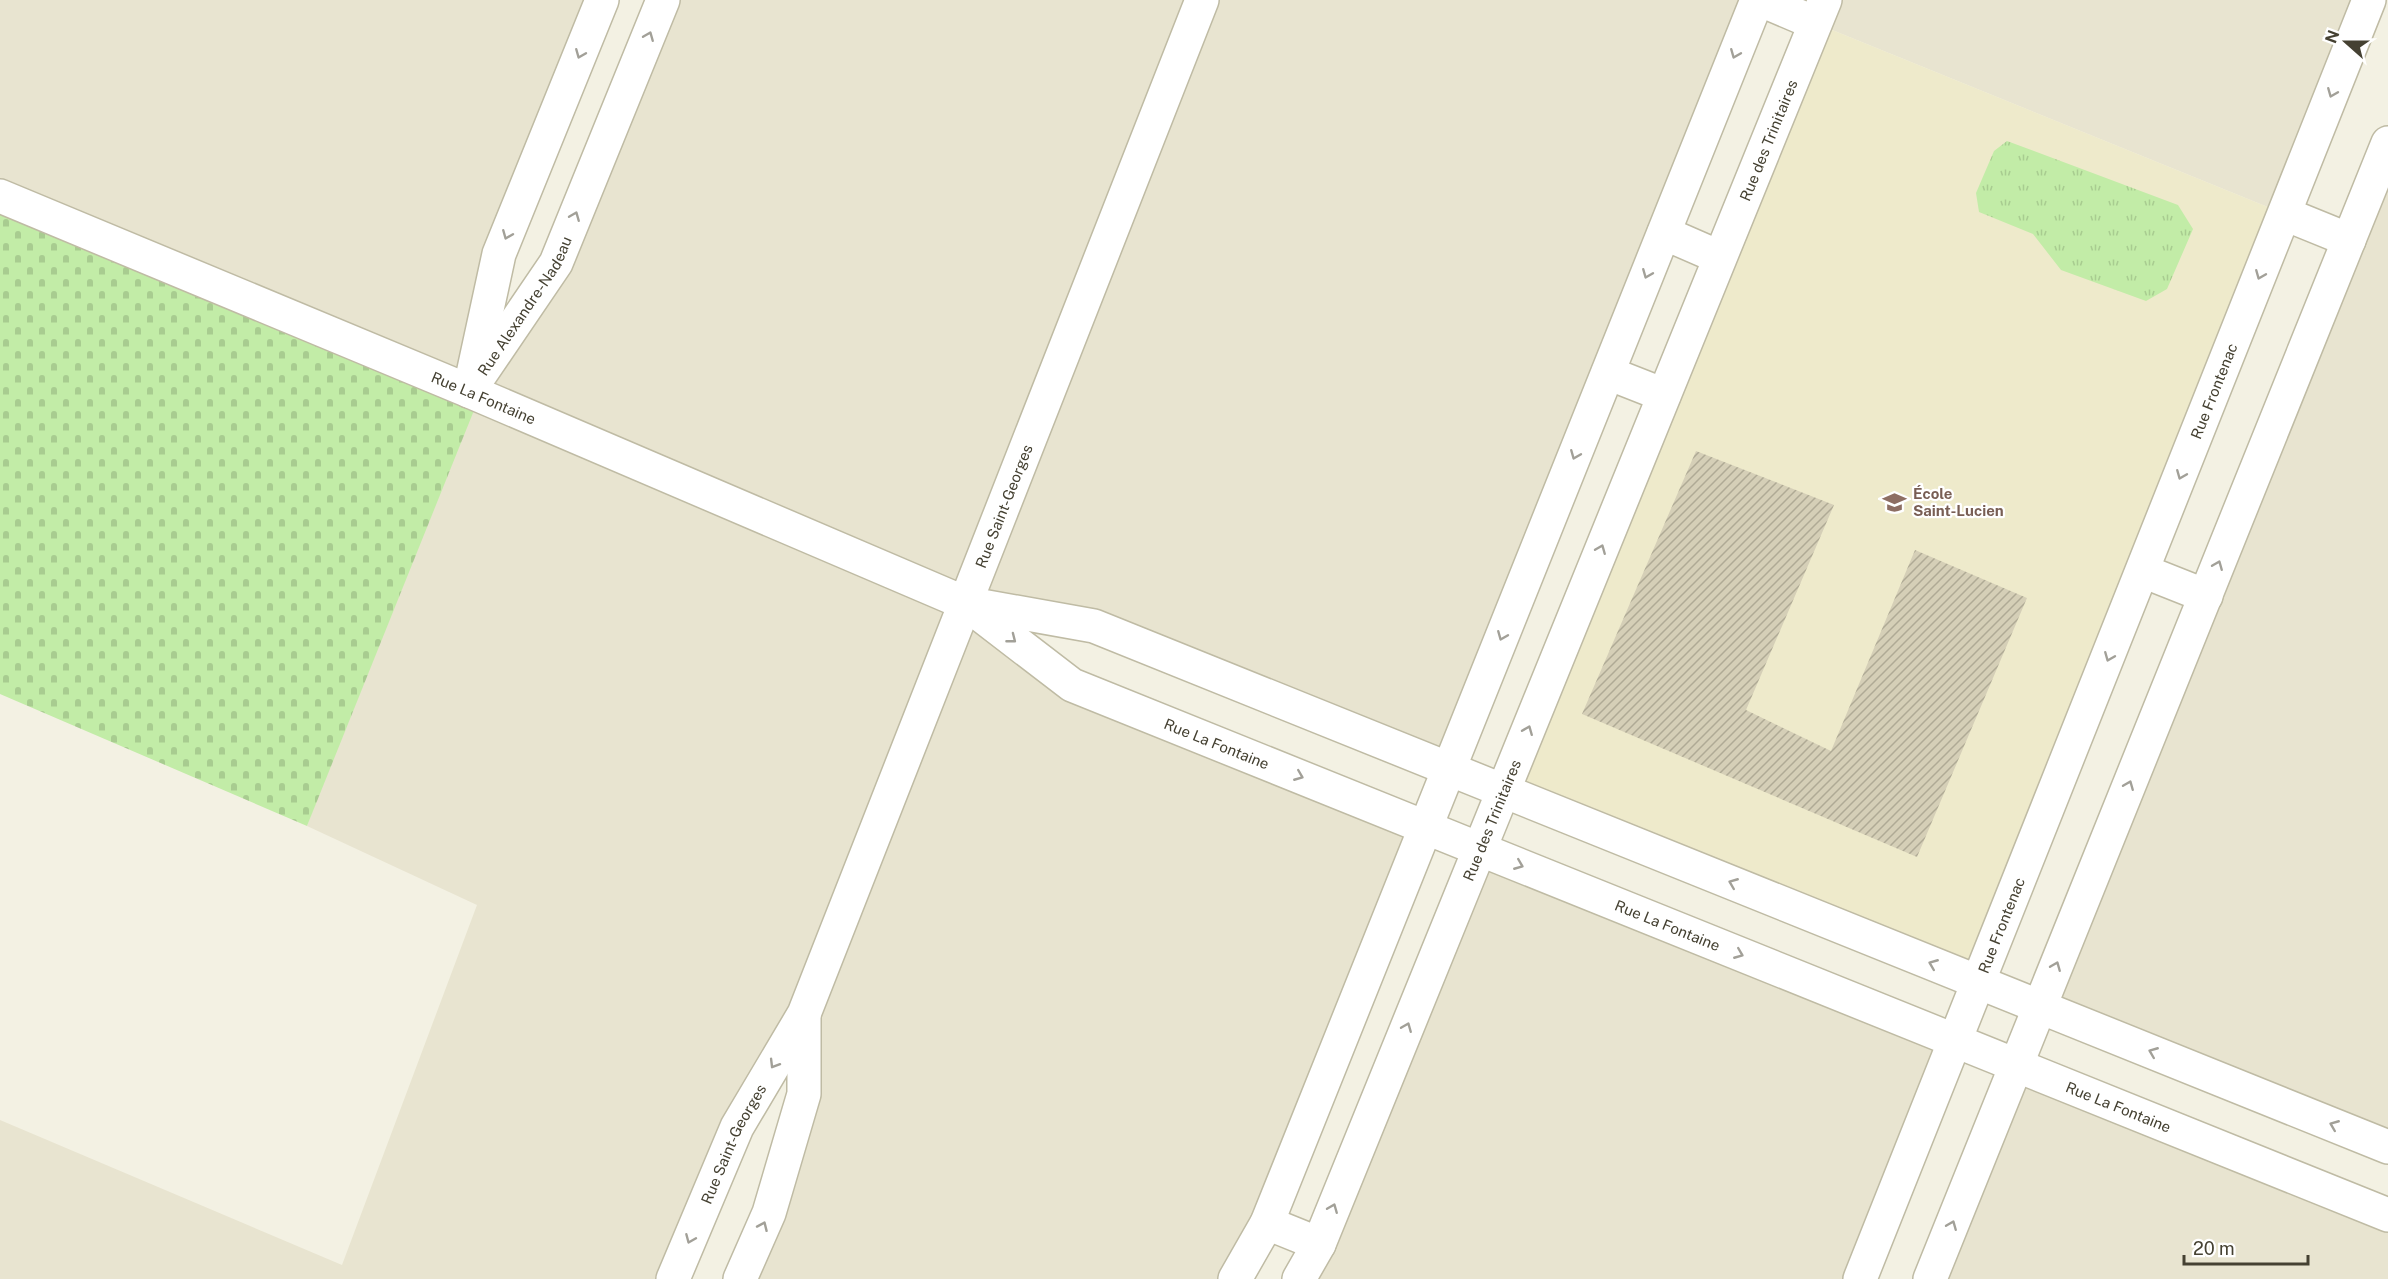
<svg xmlns="http://www.w3.org/2000/svg" width="2388" height="1279" font-family="'Public Sans',sans-serif">
  <defs>
    <pattern id="cemetery-stones" width="16" height="16" patternUnits="userSpaceOnUse" patternTransform="scale(1.5)"><rect width="16" height="16" fill="#c2eca7"/><path d="M2 7V4a2 2 0 0 1 4 0v3zM10 15v-3a2 2 0 0 1 4 0v3z" fill="#a8cc90"/></pattern>
    <pattern id="park-tufts" width="24" height="20" patternUnits="userSpaceOnUse" patternTransform="scale(1.5)"><rect width="24" height="20" fill="#c2eca7"/><path d="M3 7l-1-3M5 7V3M7 7l1-3M15 17l-1-3M17 17v-4M19 17l1-3" fill="none" stroke="#a8cc90"/></pattern>
    <pattern id="building-hatch" width="6" height="6" patternUnits="userSpaceOnUse" patternTransform="scale(1.5)"><rect width="6" height="6" fill="#d5cfb7"/><path d="M-1 1l2-2M0 6l6-6M5 7l2-2" fill="none" stroke="#afaa95"/></pattern>
  </defs>
  <rect width="100%" height="100%" fill="#f3f1e3"/>
  <g fill="#e8e4d0">
    <path d="M0,0h597l-128,389 87,-126 107,-263h1094l-308,769 -355,-143 -127,-23 105,82 353,142 -190,452h-495l29,-66 35,-198 -131,264h-673v-159l342,145 135,-360 -170,-79 162,-435 -469,-195z"/>
    <path d="M1825,0h544l-84,214 -470,-191z"/>
    <path d="M2388,144v1003l-348,-140z"/>
    <path d="M1479,849l477,193 -96,237h-561z"/>
    <path d="M2016,1066l372,149v64h-458z"/>
  </g>
  <path fill="#eeeacb" d="M1815,23l470,191 -305,769 -477,-192z"/>
  <path fill="url(#cemetery-stones)" d="M0,204l483,184 -176,438 -307,-132z"/>
  <path fill="url(#park-tufts)" d="M2007,141l171,64 15,24 -26,60 -21,12 -85,-31 -28,-36 -54,-22 -3,-19 18,-42z"/>
  <path fill="url(#building-hatch)" d="M1696,451l138,54 -88,205 85,41 84,-201 112,48 -110,259 -335,-143z"/>
  <g fill="none" stroke-linecap="round" stroke-linejoin="round">
    <defs>
      <g id="street">
        <path d="M1761,0l54,23"/>
        <path id="s1" d="M0,196l469,195 496,212 129,23 1294,521"/>
        <path d="M2285,214l64,26"/>
        <path d="M1664,233l55,24"/>
        <path d="M1608,373l56,22"/>
        <path d="M473,374l26,-120 103,-254"/>
        <path id="s2" d="M469,391l87,-128 107,-263"/>
        <path d="M2143,571l63,25"/>
        <path id="s3" d="M969,606l103,79 1316,530"/>
        <path d="M1267,1223l52,21"/>
        <path id="s4" d="M673,1279l64,-152 67,-113 398,-1014"/>
        <path d="M740,1279l29,-66 35,-119v-78"/>
        <path d="M1235,1279l32,-56 490,-1223"/>
        <path id="s5" d="M1299,1279l20,-35 506,-1244"/>
        <path id="s6" d="M1860,1279l509,-1279"/>
        <path d="M1930,1279l458,-1136"/>
      </g>
    </defs>
    <use href="#street" stroke="#bfbba4" stroke-width="36"/>
    <use href="#street" stroke="#fff" stroke-width="33"/>
  </g>
  <defs><path id="oneway-chevron" d="M-2-3.5L2.5 0L-2 3.5" fill="none" stroke-width="1.6" stroke-linecap="round" stroke-linejoin="round" transform="scale(1.5)"/></defs>
  <g stroke="#a2a098">
    <use href="#oneway-chevron" transform="translate(649 36) rotate(-68)"/>
    <use href="#oneway-chevron" transform="translate(580 54) rotate(112)"/>
    <use href="#oneway-chevron" transform="translate(1735 54) rotate(112)"/>
    <use href="#oneway-chevron" transform="translate(2332 93) rotate(112)"/>
    <use href="#oneway-chevron" transform="translate(575 216) rotate(-68)"/>
    <use href="#oneway-chevron" transform="translate(507 235) rotate(112)"/>
    <use href="#oneway-chevron" transform="translate(1647 274) rotate(112)"/>
    <use href="#oneway-chevron" transform="translate(2260 275) rotate(112)"/>
    <use href="#oneway-chevron" transform="translate(1575 455) rotate(112)"/>
    <use href="#oneway-chevron" transform="translate(2181 475) rotate(112)"/>
    <use href="#oneway-chevron" transform="translate(1601 549) rotate(-68)"/>
    <use href="#oneway-chevron" transform="translate(2218 565) rotate(-68)"/>
    <use href="#oneway-chevron" transform="translate(1502 636) rotate(112)"/>
    <use href="#oneway-chevron" transform="translate(1012 639) rotate(38)"/>
    <use href="#oneway-chevron" transform="translate(2109 657) rotate(112)"/>
    <use href="#oneway-chevron" transform="translate(1528 730) rotate(-68)"/>
    <use href="#oneway-chevron" transform="translate(1299 776) rotate(22)"/>
    <use href="#oneway-chevron" transform="translate(2129 785) rotate(-68)"/>
    <use href="#oneway-chevron" transform="translate(1519 865) rotate(22)"/>
    <use href="#oneway-chevron" transform="translate(1733 883) rotate(-158)"/>
    <use href="#oneway-chevron" transform="translate(1739 954) rotate(22)"/>
    <use href="#oneway-chevron" transform="translate(1933 964) rotate(-158)"/>
    <use href="#oneway-chevron" transform="translate(2056 966) rotate(-68)"/>
    <use href="#oneway-chevron" transform="translate(1407 1027) rotate(-68)"/>
    <use href="#oneway-chevron" transform="translate(2153 1052) rotate(-158)"/>
    <use href="#oneway-chevron" transform="translate(774 1064) rotate(121)"/>
    <use href="#oneway-chevron" transform="translate(2334 1125) rotate(-158)"/>
    <use href="#oneway-chevron" transform="translate(1333 1208) rotate(-68)"/>
    <use href="#oneway-chevron" transform="translate(1952 1225) rotate(-68)"/>
    <use href="#oneway-chevron" transform="translate(763 1226) rotate(-66)"/>
    <use href="#oneway-chevron" transform="translate(690 1239) rotate(113)"/>
  </g>
  <defs>
    <symbol id="school-bare" viewBox="-9 -9 18 18"><path d="M0-5L7-2L0 1L-7-2ZM-4 1L0 2.5L4 1V4Q0 6-4 4Z" fill="#8d6e63" stroke="#fff" stroke-width="2.5" paint-order="stroke"/></symbol>
  </defs>
  <g fill-rule="evenodd">
    <use href="#school-bare" x="1878" y="486" width="33" height="33"/>
  </g>
  <g text-anchor="middle" dominant-baseline="central" stroke-width="4.5" stroke-linejoin="round" paint-order="stroke">
    <g font-size="15" fill="#454132" stroke="#fff">
      <text stroke="none"><textPath href="#s5" startOffset="1232">Rue des Trinitaires</textPath></text>
      <text stroke="none"><textPath href="#s2" startOffset="102">Rue Alexandre-Nadeau</textPath></text>
      <text stroke="none"><textPath href="#s6" startOffset="956">Rue Frontenac</textPath></text>
      <text stroke="none"><textPath href="#s1" startOffset="524">Rue La Fontaine</textPath></text>
      <text stroke="none"><textPath href="#s4" startOffset="842">Rue Saint-Georges</textPath></text>
      <text stroke="none"><textPath href="#s3" startOffset="286">Rue La Fontaine</textPath></text>
      <text stroke="none"><textPath href="#s5" startOffset="498">Rue des Trinitaires</textPath></text>
      <text stroke="none"><textPath href="#s3" startOffset="772">Rue La Fontaine</textPath></text>
      <text stroke="none"><textPath href="#s6" startOffset="381">Rue Frontenac</textPath></text>
      <text stroke="none"><textPath href="#s3" startOffset="1258">Rue La Fontaine</textPath></text>
      <text stroke="none"><textPath href="#s4" startOffset="148">Rue Saint-Georges</textPath></text>
    </g>
    <g font-size="15" font-weight="bold" fill="#785e54" stroke="#fff" text-anchor="start">
      <text x="1913" y="493">École<tspan x="1913" dy="17">Saint-Lucien</tspan></text>
    </g>
  </g>
  <g transform="translate(2346 42) rotate(291)" stroke="#ffffff" stroke-width="4.5" paint-order="stroke">
  <path d="M0-4.5L10 22L0 15L-10 22Z" fill="#454132"/>
  <text y="-9" font-size="16" font-weight="bold" text-anchor="middle" fill="#454132">N</text>
  </g>
  <path d="M2184 1255v9h124v-9" fill="none" stroke="#454132" stroke-width="3"/>
  <text x="2193" y="1255" font-size="18" fill="#454132" stroke="#ffffff" stroke-width="4.5" paint-order="stroke">20 m</text>
</svg>
